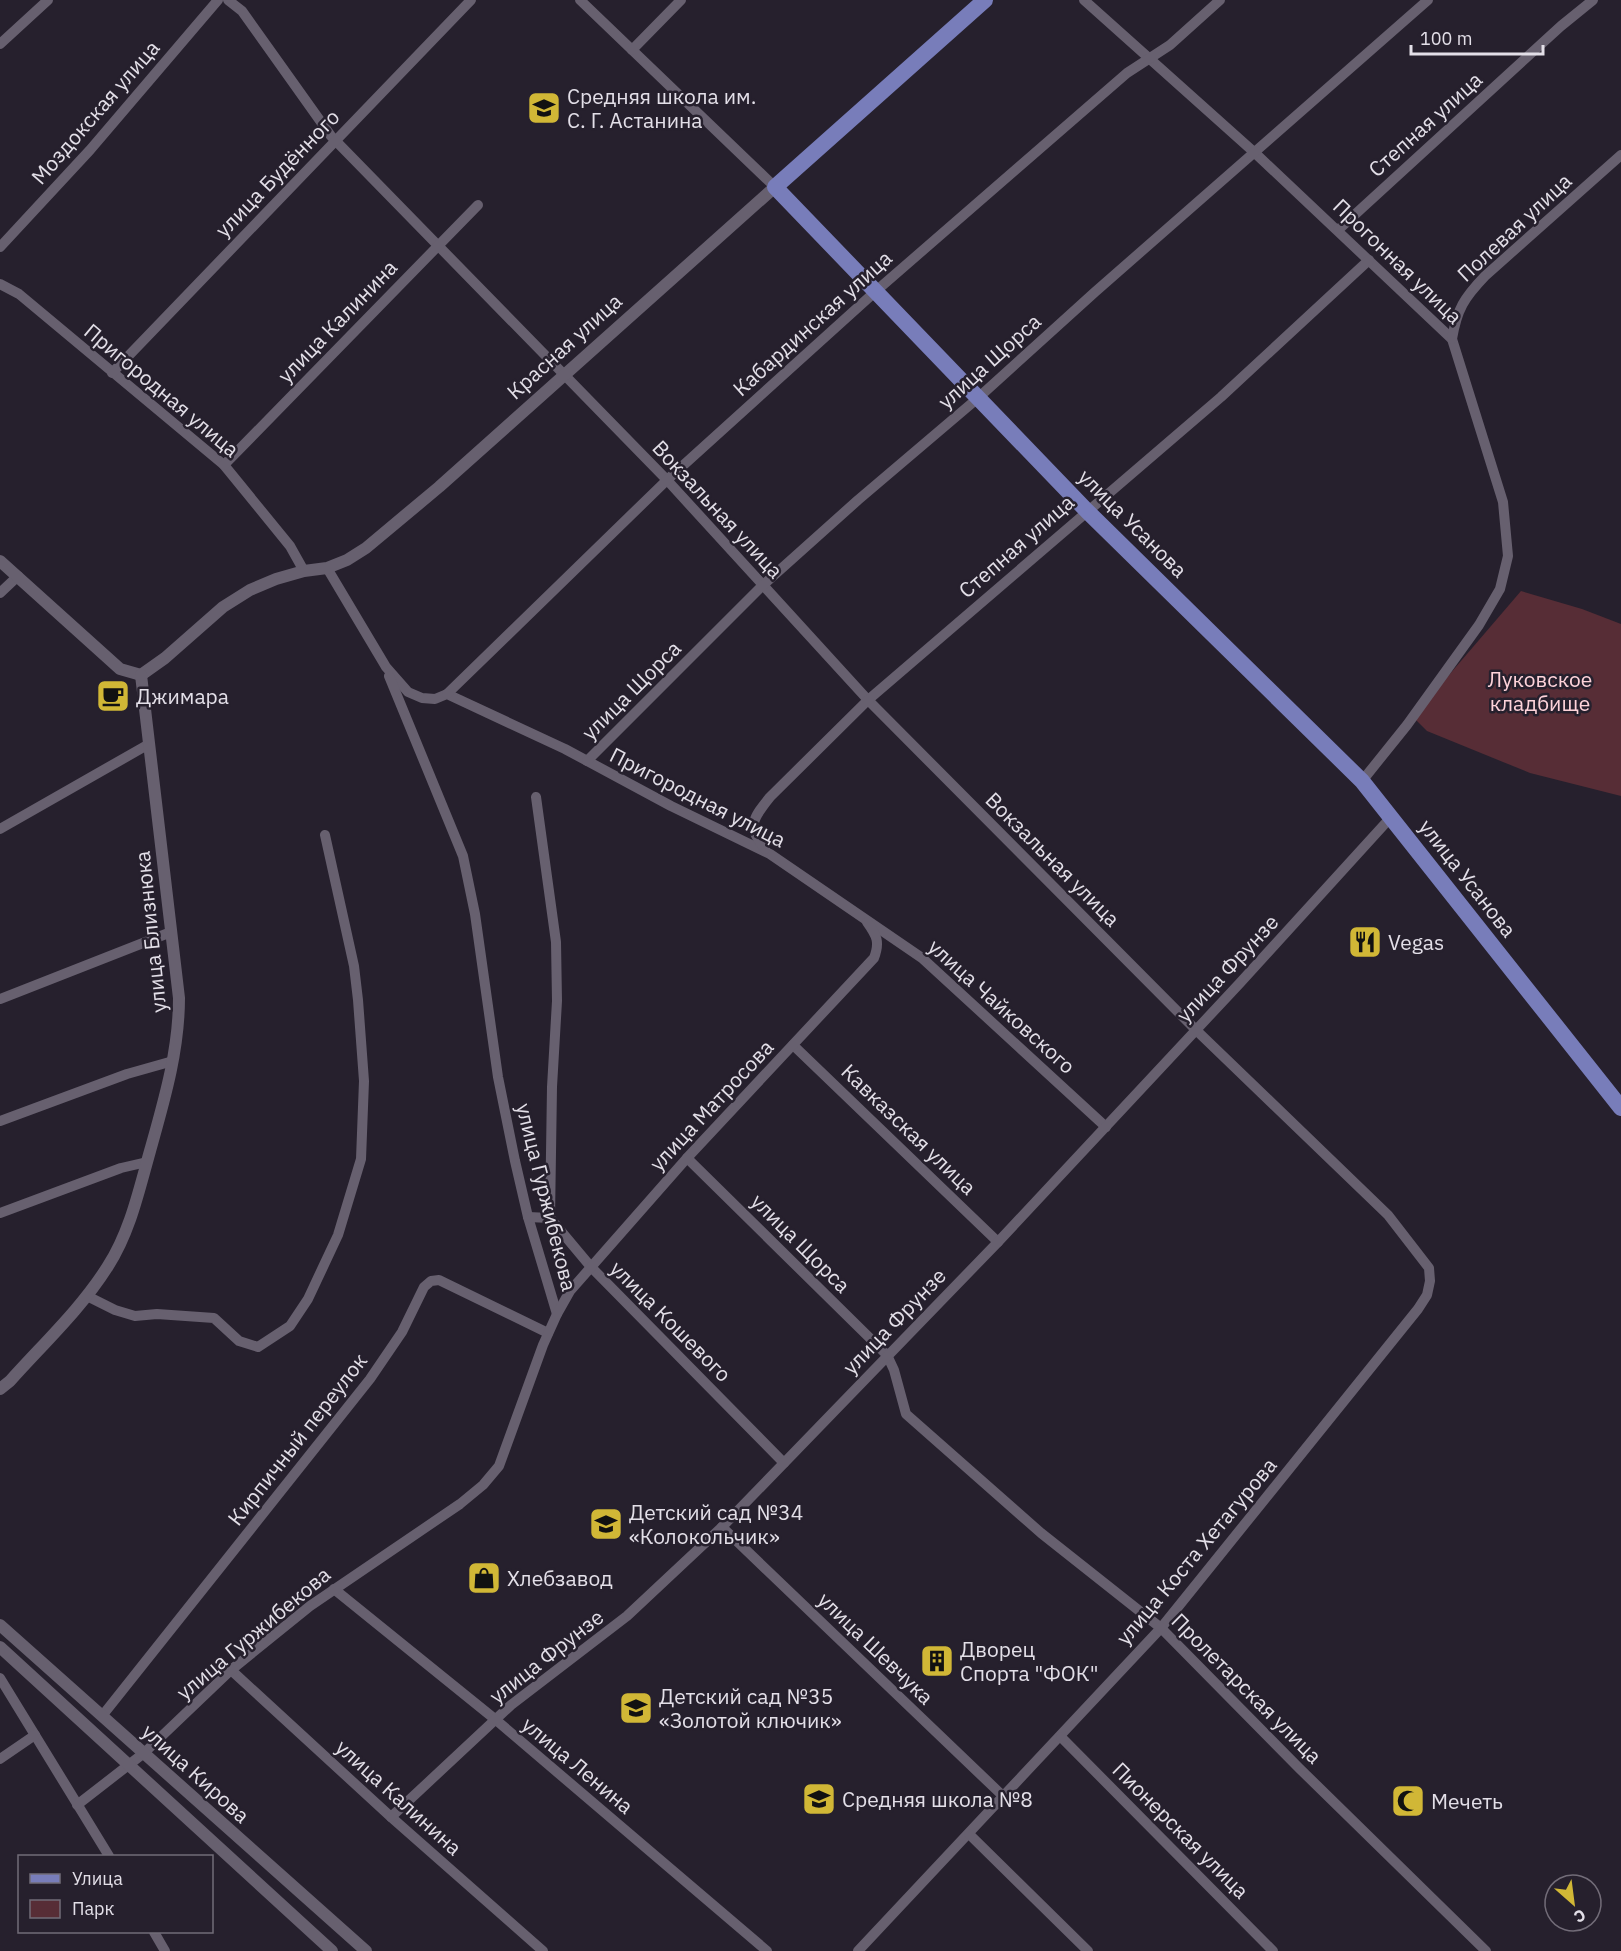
<svg xmlns="http://www.w3.org/2000/svg" width="1621" height="1951" font-family="'IBM Plex Sans',sans-serif">
  <rect width="100%" height="100%" fill="#26202d"/>
  <path fill="#572d36" d="M1521,591l61,18 39,15v172l-91,-23 -103,-42 -14,-14z"/>
  <g fill="none" stroke-linecap="round" stroke-linejoin="round">
    <g stroke="#67606f" stroke-width="10">
      <path d="M228,0l14,11 89,125 336,344 201,220 328,330 192,185 41,53 1,13 -3,14 -9,14 -257,319 -303,323"/>
      <path d="M580,0l195,187"/>
      <path d="M1084,0l171,153 197,186 51,163 5,54 -8,33 -21,36 -72,100 -45,56"/>
      <path d="M0,44l48,-44"/>
      <path d="M632,50l49,-50"/>
      <path d="M1338,230l223,-204 32,-26"/>
      <path d="M0,247l90,-97 128,-150"/>
      <path d="M0,284l19,10 205,171 66,81 14,25"/>
      <path d="M1452,339c5,-30 12,-41 33,-63l136,-121"/>
      <path d="M112,373l359,-373"/>
      <path d="M224,465l254,-260"/>
      <path d="M327,568l59,99 22,25 14,6 13,1 12,-5 118,55 106,57 99,48 152,104 184,169"/>
      <path d="M0,593l18,-17"/>
      <path d="M389,676l74,180 12,58 23,163 17,84 13,56 29,97"/>
      <path d="M447,694l220,-214 209,-189 251,-218 43,-28 50,-45"/>
      <path d="M587,761l175,-175 96,-86 120,-102 117,-106 333,-292"/>
      <path d="M536,797l20,145 1,59 -5,86 -2,131"/>
      <path d="M0,829l149,-85"/>
      <path d="M765,849c-19,-22 -12,-31 5,-52l98,-97 353,-303 148,-137"/>
      <path d="M0,999l171,-67"/>
      <path d="M793,1045l205,197"/>
      <path d="M0,1121l127,-47 46,-13"/>
      <path d="M687,1158l200,197 7,15 12,44 135,119 120,95 138,140 187,183"/>
      <path d="M0,1213l121,-45 26,-6"/>
      <path d="M528,1217l22,1 41,49 193,196"/>
      <path d="M87,1296l28,14 20,6 22,-2 57,4 25,23 19,6 32,-21 18,-27 30,-64 23,-76 3,-78 -6,-81 -4,-34 -29,-131"/>
      <path d="M722,1527l282,270"/>
      <path d="M334,1589l162,131 271,231"/>
      <path d="M231,1670l160,147 152,134"/>
      <path d="M0,1678l109,178"/>
      <path d="M102,1716l268,-337 32,-47 22,-45 7,-6 8,-1 109,53"/>
      <path d="M1061,1737l212,214"/>
      <path d="M0,1759l35,-24"/>
      <path d="M77,1805l67,-52 87,-83 79,-64 150,-102 23,-19 16,-19 44,-121 14,-31 13,-23 117,-133 187,-200c6,-16 3,-22 -7,-36"/>
      <path d="M391,1817l120,-112 116,-89 95,-89 276,-285 241,-258 153,-168"/>
      <path d="M969,1834l119,117"/>
      <path d="M154,1932l11,19"/>
    </g>
    <g stroke="#67606f" stroke-width="12">
      <path d="M0,561l120,108 21,6"/>
      <path d="M141,675l24,-17 58,-51 27,-17 26,-11 28,-8 23,-3 20,-8 19,-12 73,-61 336,-300"/>
      <path d="M0,1389l10,-8c33,-37 71,-72 98,-115 22,-34 31,-76 42,-115 14,-50 29,-100 29,-153l-38,-323"/>
      <path d="M0,1625l366,326"/>
      <path d="M0,1647l332,304"/>
    </g>
    <path stroke="#787dba" stroke-width="16" d="M985,0l-210,187 312,324 275,270 259,327"/>
  </g>
  <defs>
    <symbol id="school-square" viewBox="-11 -11 22 22"><rect x="-9" y="-9" width="18" height="18" rx="4" fill="#d1b736" stroke="#26202d"/><path d="M0-5L7-2L0 1L-7-2ZM-4 1L0 2.5L4 1V4Q0 6-4 4Z" fill="#111"/></symbol>
    <symbol id="cafe-square" viewBox="-11 -11 22 22"><rect x="-9" y="-9" width="18" height="18" rx="4" fill="#d1b736" stroke="#26202d"/><path d="M-5.5-4.5H6V0H3Q3 3.5 0 3.5H-2.5Q-5.5 3.5-5.5 0ZM3-3.2v2h1.7v-2ZM-6 4.5H4V6H-6Z" fill="#111"/></symbol>
    <symbol id="restaurant-square" viewBox="-11 -11 22 22"><rect x="-9" y="-9" width="18" height="18" rx="4" fill="#d1b736" stroke="#26202d"/><path d="M-5-6h1v4h1v-4h1v4h1v-4h1v5L-1.5 .5V6h-2V.5L-5-1ZM5-6V6H3V1.5H1.5Q1.5-4 5-6Z" fill="#111"/></symbol>
    <symbol id="shop-square" viewBox="-11 -11 22 22"><rect x="-9" y="-9" width="18" height="18" rx="4" fill="#d1b736" stroke="#26202d"/><path d="M-5-2.5h2.3a2.7 3.5 0 0 1 5.4 0H5L5.5 6h-11ZM-1.5-2.5h3a1.5 2.3 0 0 0-3 0Z" fill="#111"/></symbol>
    <symbol id="building-square" viewBox="-11 -11 22 22"><rect x="-9" y="-9" width="18" height="18" rx="4" fill="#d1b736" stroke="#26202d"/><path d="M-4-6H4V6H1V3H-1V6H-4ZM-2.5-4.3h1.7v1.8h-1.7ZM.8-4.3h1.7v1.8H.8ZM-2.5-1h1.7V.8h-1.7ZM.8-1h1.7V.8H.8Z" fill="#111"/></symbol>
    <symbol id="mosque-square" viewBox="-11 -11 22 22"><rect x="-9" y="-9" width="18" height="18" rx="4" fill="#d1b736" stroke="#26202d"/><path d="M3.5-4.9A6 6 0 1 0 3.5 4.9A5 5 0 1 1 3.5-4.9Z" fill="#111"/></symbol>
  </defs>
  <g fill-rule="evenodd">
    <use href="#school-square" x="525" y="89" width="38" height="38"/>
    <use href="#cafe-square" x="94" y="677" width="38" height="38"/>
    <use href="#restaurant-square" x="1346" y="923" width="38" height="38"/>
    <use href="#school-square" x="587" y="1505" width="38" height="38"/>
    <use href="#shop-square" x="465" y="1559" width="38" height="38"/>
    <use href="#building-square" x="918" y="1642" width="38" height="38"/>
    <use href="#school-square" x="617" y="1689" width="38" height="38"/>
    <use href="#school-square" x="800" y="1780" width="38" height="38"/>
    <use href="#mosque-square" x="1389" y="1782" width="38" height="38"/>
  </g>
  <g text-anchor="middle" dominant-baseline="central" stroke-width="5" stroke-linejoin="round" paint-order="stroke">
    <g font-size="21" fill="#e3dfe8" stroke="#26202d" text-anchor="start">
      <text x="567" y="96">Средняя школа им.<tspan x="567" dy="24">C. Г. Астанина</tspan></text>
      <text x="136" y="696">Джимара</text>
      <text x="1388" y="942">Vegas</text>
      <text x="629" y="1512">Детский сад №34<tspan x="629" dy="24">«Колокольчик»</tspan></text>
      <text x="507" y="1578">Хлебзавод</text>
      <text x="960" y="1649">Дворец<tspan x="960" dy="24">Спорта "ФОК"</tspan></text>
      <text x="659" y="1696">Детский сад №35<tspan x="659" dy="24">«Золотой ключик»</tspan></text>
      <text x="842" y="1799">Средняя школа №8</text>
      <text x="1431" y="1801">Мечеть</text>
    </g>
    <g font-size="21" fill="#e3dfe8" stroke="#26202d">
      <text transform="translate(95 112) rotate(-49)">Моздокская улица</text>
      <text transform="translate(1425 124) rotate(-42)">Степная улица</text>
      <text transform="translate(277 173) rotate(-46)">улица Будённого</text>
      <text transform="translate(1514 227) rotate(-43)">Полевая улица</text>
      <text transform="translate(1398 261) rotate(44)">Прогонная улица</text>
      <text transform="translate(337 321) rotate(-46)">улица Калинина</text>
      <text transform="translate(812 323) rotate(-42)">Кабардинская улица</text>
      <text transform="translate(564 346) rotate(-42)">Красная улица</text>
      <text transform="translate(989 361) rotate(-42)">улица Щорса</text>
      <text transform="translate(162 390) rotate(40)">Пригородная улица</text>
      <text transform="translate(718 509) rotate(47)">Вокзальная улица</text>
      <text transform="translate(1133 523) rotate(45)">улица Усанова</text>
      <text transform="translate(1016 546) rotate(-41)">Степная улица</text>
      <text transform="translate(631 690) rotate(-45)">улица Щорса</text>
      <text transform="translate(698 797) rotate(27)">Пригородная улица</text>
      <text transform="translate(1053 859) rotate(45)">Вокзальная улица</text>
      <text transform="translate(1468 878) rotate(52)">улица Усанова</text>
      <text transform="translate(150 932) rotate(-96)">улица Близнюка</text>
      <text transform="translate(1227 968) rotate(-47)">улица Фрунзе</text>
      <text transform="translate(1002 1006) rotate(42)">улица Чайковского</text>
      <text transform="translate(711 1105) rotate(-47)">улица Матросова</text>
      <text transform="translate(909 1129) rotate(44)">Кавказская улица</text>
      <text transform="translate(547 1197) rotate(76)">улица Гуржибекова</text>
      <text transform="translate(801 1243) rotate(45)">улица Щорса</text>
      <text transform="translate(671 1321) rotate(45)">улица Кошевого</text>
      <text transform="translate(894 1321) rotate(-46)">улица Фрунзе</text>
      <text transform="translate(297 1439) rotate(-52)">Кирпичный переулок</text>
      <text transform="translate(1196 1551) rotate(-50)">улица Коста Хетагурова</text>
      <text transform="translate(253 1633) rotate(-40)">улица Гуржибекова</text>
      <text transform="translate(876 1648) rotate(44)">улица Шевчука</text>
      <text transform="translate(546 1656) rotate(-38)">улица Фрунзе</text>
      <text transform="translate(1247 1688) rotate(45)">Пролетарская улица</text>
      <text transform="translate(578 1765) rotate(40)">улица Ленина</text>
      <text transform="translate(196 1773) rotate(42)">улица Кирова</text>
      <text transform="translate(399 1797) rotate(42)">улица Калинина</text>
      <text transform="translate(1181 1830) rotate(45)">Пионерская улица</text>
    </g>
    <g font-size="21" fill="#fed3da" stroke="#26202d">
      <text x="1540" y="679">Луковское<tspan x="1540" dy="24">кладбище</tspan></text>
    </g>
  </g>
  <rect x="18" y="1855" width="195" height="78" fill="#26202d" stroke="#726c78" stroke-width="1.5"/>
  <rect x="30" y="1874" width="30" height="9" fill="#787dba" stroke="#726c78" stroke-width="1.5"/>
  <text x="72" y="1885" font-size="18" fill="#e3dfe8">Улица</text>
  <rect x="30" y="1900" width="30" height="18" fill="#572d36" stroke="#726c78" stroke-width="1.5"/>
  <text x="72" y="1915" font-size="18" fill="#e3dfe8">Парк</text>
  <g transform="translate(1573 1903) rotate(152)"><circle r="28" fill="#26202d" stroke="#726c78" stroke-width="1.5"/>
  <path d="M0-4.5L10 22L0 15L-10 22Z" fill="#d1b736"/>
  <text y="-9" font-size="16" font-weight="bold" text-anchor="middle" fill="#e3dfe8">С</text>
  </g>
  <path d="M1411 45v9h132v-9" fill="none" stroke="#e3dfe8" stroke-width="3"/>
  <text x="1420" y="45" font-size="18" fill="#e3dfe8" stroke="#26202d" stroke-width="4.5" paint-order="stroke">100 m</text>
</svg>
